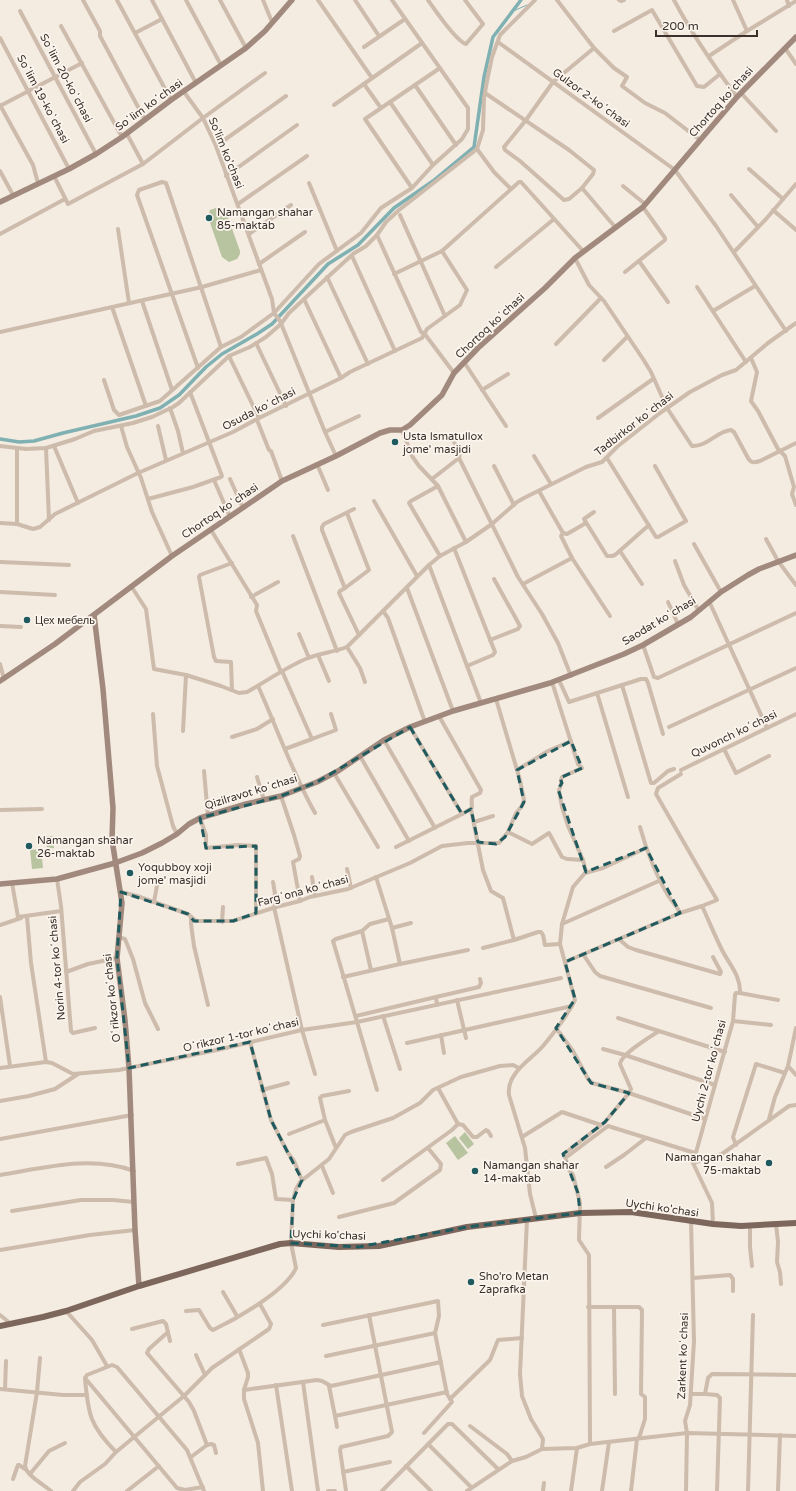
<svg xmlns="http://www.w3.org/2000/svg" width="796" height="1491" font-family="'Varela Round',sans-serif">
  <rect width="100%" height="100%" fill="#f4ebe1"/>
  <g fill="#b8c4a0">
    <path d="M219,207l6,2 15,42v3l-3,5 -8,3 -7,-5 -14,-40 2,-7z"/>
    <path d="M46,836h7l1,12 -7,1z"/>
    <path d="M41,849l2,19 -11,1 -2,-19z"/>
    <path d="M465,1132l9,12 -6,5 -9,-11z"/>
    <path d="M455,1136l13,17 -10,7 -12,-17z"/>
  </g>
  <g fill="none" stroke-linecap="round" stroke-linejoin="round">
    <path stroke="#7fb0b2" stroke-width="1" d="M511,12l16,-7"/>
    <path stroke="#7fb0b2" stroke-width="3.5" d="M0,439l19,3 15,-1 29,-8 73,-17 24,-8 19,-13 27,-28 16,-13 35,-20 15,-10 56,-60 30,-19 36,-37 39,-27 41,-34 10,-70 9,-40 28,-37"/>
    <g stroke="#cdbbac" stroke-width="4">
      <path d="M83,0l17,31v5l45,84"/>
      <path d="M117,0l54,100"/>
      <path d="M152,0l44,83"/>
      <path d="M186,0l35,65"/>
      <path d="M220,0l26,48"/>
      <path d="M263,0l9,22"/>
      <path d="M318,0l54,78"/>
      <path d="M355,0l24,36"/>
      <path d="M428,0c7,10 28,41 38,44l17,-20 -18,-24"/>
      <path d="M557,0l37,48 20,20 13,9 -5,9 23,17 20,10 35,27"/>
      <path d="M619,0l2,1 3,-1"/>
      <path d="M674,0c18,34 40,66 63,97"/>
      <path d="M733,0l14,31"/>
      <path d="M787,0l2,6"/>
      <path d="M20,11l76,143"/>
      <path d="M61,26l61,111"/>
      <path d="M614,31l38,-21 45,76 7,1 16,-13"/>
      <path d="M135,33l27,-14"/>
      <path d="M0,38l69,131"/>
      <path d="M498,42l177,128 41,56 70,105"/>
      <path d="M364,47l41,-28"/>
      <path d="M785,48l11,16"/>
      <path d="M709,56l38,-25 49,-30"/>
      <path d="M364,84l17,24"/>
      <path d="M415,85l41,60"/>
      <path d="M184,92l19,26 13,28 56,153 2,14 6,8 45,111 11,24"/>
      <path d="M485,93l84,57 25,20 -1,4 -11,14 33,39"/>
      <path d="M741,93l35,38"/>
      <path d="M390,102l43,63"/>
      <path d="M0,105l33,60 5,18"/>
      <path d="M334,105l88,-62"/>
      <path d="M0,106l82,-43"/>
      <path d="M216,146l70,-50"/>
      <path d="M477,149l17,23 17,17"/>
      <path d="M143,164l60,-46 62,-45"/>
      <path d="M749,169l34,30"/>
      <path d="M0,171l13,24"/>
      <path d="M54,176l14,28 75,-40 -16,-30"/>
      <path d="M226,176l71,-51"/>
      <path d="M309,183l28,68"/>
      <path d="M623,186l22,18"/>
      <path d="M412,188l-47,-69 75,-51"/>
      <path d="M582,188l-13,11 -5,1 -44,-39 -15,-11 -1,-3 22,-27 27,-38 41,-34"/>
      <path d="M731,195l27,32"/>
      <path d="M238,204l69,-48"/>
      <path d="M773,210l23,20"/>
      <path d="M400,215l45,101"/>
      <path d="M118,229l11,74"/>
      <path d="M0,234l65,-35"/>
      <path d="M249,234l42,-29"/>
      <path d="M377,235l44,97 3,1 30,40"/>
      <path d="M734,252l32,-33 30,-35"/>
      <path d="M352,256l43,95"/>
      <path d="M575,258l14,27 15,16 39,58 8,13 16,36 25,38c15,1 25,-15 39,-16l3,2 14,26c3,5 6,5 12,3l36,-18"/>
      <path d="M639,261l29,41"/>
      <path d="M259,264l46,-32"/>
      <path d="M496,267l58,-48"/>
      <path d="M625,272l40,-32v-2l-22,-31"/>
      <path d="M394,274l48,-23 77,-69h2l62,69"/>
      <path d="M327,277l41,87"/>
      <path d="M697,287l49,75"/>
      <path d="M304,299l37,79"/>
      <path d="M142,301l30,89"/>
      <path d="M112,307l34,99"/>
      <path d="M713,311l42,-25"/>
      <path d="M0,332l202,-45 59,-17"/>
      <path d="M256,343l30,63"/>
      <path d="M556,344l45,-46"/>
      <path d="M229,356l30,62"/>
      <path d="M751,358l6,14 -6,29 7,10 20,38 7,7 9,31 -2,7 4,11"/>
      <path d="M604,360l23,-23"/>
      <path d="M464,362l42,64"/>
      <path d="M198,368l-61,-173 2,-5 23,-8 4,1 55,164"/>
      <path d="M104,380l10,30 5,5 41,-14 61,-54 20,-10 33,-24 45,-49 42,-31 20,-25 31,-20 21,-23 29,-26 6,-10v-21l-76,-108"/>
      <path d="M482,390l26,-16"/>
      <path d="M170,408l8,23 5,22"/>
      <path d="M598,418l55,-39"/>
      <path d="M257,420l12,30 2,1 11,30"/>
      <path d="M121,426l6,21 14,31 11,34 20,44"/>
      <path d="M158,426l8,34"/>
      <path d="M402,430l10,26 7,10 19,20 28,56"/>
      <path d="M325,432l34,-16"/>
      <path d="M451,437l9,15 -1,6 59,119 24,37 16,29 13,33"/>
      <path d="M0,446l26,3 20,-1 29,-9 19,-8 39,-8 19,-6 21,-10 6,-4 50,-47 21,-9 16,-10 15,-13 8,-11 41,-38 23,-21 13,-8 11,-11 9,-13 13,-12 78,-61 6,-19 1,-32 3,-17 5,-24 8,-22 35,-35"/>
      <path d="M54,446l24,57"/>
      <path d="M46,448l3,72"/>
      <path d="M534,456l17,28"/>
      <path d="M607,458l49,79h2l28,-16 -31,-55"/>
      <path d="M317,464l11,26"/>
      <path d="M494,466l20,39"/>
      <path d="M230,479l13,29"/>
      <path d="M432,479l27,-21"/>
      <path d="M214,480l16,37"/>
      <path d="M438,486l-27,15 -2,2 31,53"/>
      <path d="M539,491l24,42 4,1 19,-11"/>
      <path d="M148,499l45,-12 28,-10 1,-1 -32,-84"/>
      <path d="M374,501l43,75"/>
      <path d="M354,509l-30,15 -2,3v3l22,56 1,2 -5,3 -1,2 20,42"/>
      <path d="M594,512l-10,7 23,37h5l3,-1 34,-30"/>
      <path d="M0,523l17,1 16,5 7,-2 15,-13 83,-41 95,-41 26,-14 82,-40 9,-6 72,-34 5,-9 33,-24 7,-15 -25,-39"/>
      <path d="M17,524v-76"/>
      <path d="M211,530l46,75 -1,6 25,61"/>
      <path d="M563,533l-2,3 11,22 38,58"/>
      <path d="M293,536l44,115"/>
      <path d="M766,539l12,22 18,24"/>
      <path d="M694,544l27,48"/>
      <path d="M454,548l41,104 -2,3 -26,11"/>
      <path d="M620,551l22,33"/>
      <path d="M675,561l9,24 15,26"/>
      <path d="M0,562l69,3"/>
      <path d="M232,563l-32,12 -1,2 15,80 2,4 15,1 1,28"/>
      <path d="M429,565l52,138"/>
      <path d="M523,584l49,-26"/>
      <path d="M131,586l15,23 8,60 32,6 35,11 18,7 8,-1c20,-11 39,-25 61,-34 13,-5 26,-6 39,-11l82,-82 11,-9 26,-14 26,-18 25,-22 7,-4 62,-31 16,-5 16,-16 42,-33 30,-21 32,-17 14,-5 32,-27 28,-20"/>
      <path d="M345,588l24,-18 -22,-57"/>
      <path d="M407,588l46,123"/>
      <path d="M0,592l55,3"/>
      <path d="M251,597l27,-15"/>
      <path d="M709,601l58,127"/>
      <path d="M668,602l10,22"/>
      <path d="M383,611l5,7 37,104"/>
      <path d="M0,626l21,1"/>
      <path d="M299,634l10,24"/>
      <path d="M490,640l28,-11 2,-3 -6,-11 -20,-36"/>
      <path d="M643,645l11,32 4,1 138,-65"/>
      <path d="M347,647l13,21 5,14"/>
      <path d="M318,655l11,26"/>
      <path d="M0,664l4,15"/>
      <path d="M282,671l30,68 24,-9 -5,-16"/>
      <path d="M559,680l10,22 72,-23h5l2,4 15,51"/>
      <path d="M622,685l29,98h3l14,-12 6,-2"/>
      <path d="M258,686c19,42 34,86 57,127"/>
      <path d="M597,693l31,104"/>
      <path d="M496,699l24,81 4,20 -2,6 -6,7 -8,19 24,12 17,-11 13,24 5,2 16,1 -15,-34 -6,-19 -3,-17 2,-5v-5l1,-3 20,-9 -4,-4 -26,-82"/>
      <path d="M153,714l4,52 16,60 4,8"/>
      <path d="M439,716l42,74 -1,3 -8,4c-2,13 5,9 -10,17"/>
      <path d="M669,727l127,-59"/>
      <path d="M183,731l3,-56"/>
      <path d="M232,737l25,-8 16,-10"/>
      <path d="M384,740l51,88"/>
      <path d="M285,749l27,-10"/>
      <path d="M724,749l12,24 33,-17"/>
      <path d="M360,756l49,85"/>
      <path d="M517,770l31,-19 23,-10"/>
      <path d="M681,770l115,-56"/>
      <path d="M204,771l4,45"/>
      <path d="M334,773l44,74"/>
      <path d="M257,777l7,23"/>
      <path d="M281,796l13,39 6,21 -1,3 -6,3 7,39"/>
      <path d="M471,809l12,61 8,21 12,7 11,42"/>
      <path d="M0,810l42,-1"/>
      <path d="M200,818l6,17v13l32,-3 18,1v67"/>
      <path d="M474,822l19,-6"/>
      <path d="M640,827c6,22 17,51 29,70 4,6 8,9 11,16"/>
      <path d="M396,847l66,-33 -52,-87"/>
      <path d="M583,860l3,12"/>
      <path d="M347,869l4,19"/>
      <path d="M312,877l3,19"/>
      <path d="M376,877l16,51 19,-5"/>
      <path d="M57,879l4,27 10,125 2,2 22,-5"/>
      <path d="M273,882l2,12 -2,6 3,7"/>
      <path d="M12,883l6,34 43,-6"/>
      <path d="M121,892l16,4 51,18 8,7h37l43,-14 24,-6 10,-4 38,-8 62,-26 32,-17 26,-3h31l9,-11"/>
      <path d="M154,902l4,-22"/>
      <path d="M702,906c7,15 13,30 20,44 7,14 19,26 18,43h-4l-1,2 -2,26 -40,142 19,40 1,21"/>
      <path d="M274,907l28,123 13,44"/>
      <path d="M27,917l4,46 15,99"/>
      <path d="M191,917v7l3,22 14,59"/>
      <path d="M222,922l1,-15"/>
      <path d="M562,924l99,-44"/>
      <path d="M0,925l21,-7"/>
      <path d="M362,931l9,39"/>
      <path d="M118,937l7,2 8,20 12,44 13,26"/>
      <path d="M620,940l8,7 8,3 84,24 1,-2 -8,-15"/>
      <path d="M483,948l31,-8 24,-8h3l2,3 2,10 15,-1"/>
      <path d="M583,954l12,18 5,4 111,32"/>
      <path d="M565,962l115,-49 22,-7 15,-6 -61,-106 2,-6 23,-14"/>
      <path d="M400,964l68,-14"/>
      <path d="M66,972l22,-8 29,-6"/>
      <path d="M343,977l57,-13 -8,-36"/>
      <path d="M740,993l38,7"/>
      <path d="M0,997l10,69"/>
      <path d="M436,997l43,-10 2,-4 -1,-4"/>
      <path d="M457,1000l9,38"/>
      <path d="M356,1016l80,-19 1,8"/>
      <path d="M383,1016l17,53"/>
      <path d="M618,1018l107,34"/>
      <path d="M733,1021l38,4"/>
      <path d="M556,1028l17,23 15,28 4,4 37,10 76,26"/>
      <path d="M796,1028l-8,38 8,9"/>
      <path d="M441,1035l3,18"/>
      <path d="M250,1042l21,78 17,33 6,8 8,19"/>
      <path d="M407,1043l165,-37"/>
      <path d="M603,1049l22,6 90,30"/>
      <path d="M0,1068l46,-6 6,1 21,11 46,-4 98,-20 85,-20 55,-8 -24,-81 3,-2 26,-8 8,-7 19,-5"/>
      <path d="M262,1090l26,-7"/>
      <path d="M377,1090l-20,-68 204,-44"/>
      <path d="M0,1101l29,-5 26,-7 23,-15"/>
      <path d="M769,1119l6,-22 13,-31"/>
      <path d="M458,1124l5,1 10,12h4l9,-7 2,1 3,5"/>
      <path d="M289,1134l36,-14"/>
      <path d="M522,1137l40,-25 39,13"/>
      <path d="M0,1139l132,-24"/>
      <path d="M736,1145l-3,-8 23,-73 29,9"/>
      <path d="M336,1148l-11,-28 -5,-22 2,-2 27,-5"/>
      <path d="M568,1156l40,-30 87,27"/>
      <path d="M693,1163l29,-9 67,-48 7,-1"/>
      <path d="M238,1164l28,-6 6,16 4,25 17,1"/>
      <path d="M322,1166l11,27"/>
      <path d="M606,1167l18,-12 22,-17"/>
      <path d="M0,1175c44,-7 91,-20 134,-4"/>
      <path d="M383,1180l69,-50 6,-6 -20,-36"/>
      <path d="M12,1211l69,-11h32l21,2"/>
      <path d="M339,1217l55,-14 46,-33 1,-6 -13,-16"/>
      <path d="M536,1218l-6,-24 -5,-46 -16,-53c-3,-22 22,-35 34,-49 10,-12 25,-32 32,-46l-15,-56 2,-20 11,-37 12,-14 18,-5 43,-20"/>
      <path d="M776,1224l2,18 -1,20 3,10 1,12"/>
      <path d="M750,1225v22l2,19"/>
      <path d="M0,1250l90,-15 45,-5"/>
      <path d="M693,1278l37,-3 3,4v12"/>
      <path d="M223,1292l14,24"/>
      <path d="M588,1307h51l3,3 -1,84 4,3v22l-6,19"/>
      <path d="M614,1307l1,87"/>
      <path d="M66,1311l26,29 15,26"/>
      <path d="M186,1311l13,-1 11,18 3,2c23,-11 73,-39 83,-62l-5,-25 2,-43 3,-11 4,-7 29,-23 16,-24 6,-3 42,-14 27,-15 13,-13 28,-13 39,-11 13,-1 6,3"/>
      <path d="M0,1315l11,9"/>
      <path d="M323,1325l115,-24 1,15 -4,17 12,61 5,8 -28,31"/>
      <path d="M132,1329l31,-8 3,3 4,17"/>
      <path d="M168,1332l-19,17 -2,4 42,49 5,9 13,34 -16,12"/>
      <path d="M239,1349l9,24v4l-4,13v9l14,44 5,48"/>
      <path d="M196,1355l9,20"/>
      <path d="M326,1356l109,-23"/>
      <path d="M40,1358l-3,34 -12,74c2,10 18,18 26,25"/>
      <path d="M85,1378c3,36 5,48 31,74"/>
      <path d="M303,1382l15,109"/>
      <path d="M276,1385l16,106"/>
      <path d="M329,1386l6,30 112,-24"/>
      <path d="M0,1389l63,6h24"/>
      <path d="M5,1389l1,-28"/>
      <path d="M244,1390l73,-10 5,1 9,5 110,-24"/>
      <path d="M691,1394h14l3,-16 4,-4 84,1"/>
      <path d="M705,1394l12,1 3,3 -3,93"/>
      <path d="M450,1399l40,-39 8,-20 24,-2"/>
      <path d="M335,1416l2,11"/>
      <path d="M470,1426l37,28 5,7"/>
      <path d="M428,1444l43,43"/>
      <path d="M590,1444l-1,-189 -10,-15 1,-37 -7,-28 -4,-5 -5,-16 41,-32 24,-29 2,-4 -11,-25c1,-10 30,-27 39,-33"/>
      <path d="M207,1445l4,-1 3,1 2,8"/>
      <path d="M542,1449l35,-1 13,-4 97,-11 109,3"/>
      <path d="M406,1466l25,25"/>
      <path d="M343,1472l47,-10"/>
      <path d="M30,1474l19,-23 16,-8"/>
      <path d="M13,1479l5,-14h1l6,4"/>
      <path d="M203,1487l-18,3 -8,-2 -92,-110 2,-3 25,-10 5,2 70,83 17,41"/>
      <path d="M73,1491l7,-9 25,-18 11,-12 68,-56 28,-28 57,-39 2,-5 -11,-20"/>
      <path d="M127,1491l32,-25"/>
      <path d="M328,1491h7"/>
      <path d="M346,1491l-6,-41 1,-3 47,-11 4,-4 -23,-117"/>
      <path d="M382,1491l66,-67h4l46,45"/>
      <path d="M467,1491l45,-30 14,-4 16,-8 1,-10 -12,-20 -9,-23 -2,-22 7,-155"/>
      <path d="M543,1491l1,-8"/>
      <path d="M571,1491l6,-43"/>
      <path d="M602,1491l7,-49"/>
      <path d="M631,1491l6,-52"/>
      <path d="M686,1491l1,-58 -2,-12 5,-16 4,-64 -3,-120"/>
      <path d="M748,1491l5,-176"/>
      <path d="M778,1491l2,-56"/>
    </g>
    <g stroke="#a18a7d" stroke-width="5.5">
      <path d="M0,202l69,-33 27,-15 26,-17 49,-37 75,-52 19,-17 27,-31"/>
      <path d="M94,615l9,74 10,119 -1,32 10,63 -5,55 8,62 4,48 6,162 4,56"/>
      <path d="M0,681l55,-37 117,-88 110,-75 54,-25 44,-23 10,-3h12l8,-5 32,-30 12,-22 24,-25 67,-60 30,-30 68,-51 94,-110 59,-60"/>
      <path d="M0,884l57,-5 58,-16 27,-10 20,-10 15,-9 12,-10 11,-6 46,-14 35,-8 36,-14 21,-11 46,-31 26,-13 43,-16 97,-28 74,-29 19,-9 48,-28 30,-25 27,-17 11,-6 37,-14"/>
    </g>
    <path stroke="#7d675c" stroke-width="6" d="M0,1326l43,-9 23,-6 73,-25 141,-42 11,-1 48,4 40,-1 88,-19 113,-14 51,-1 82,12 28,2 55,-3"/>
  </g>
  <path fill="none" stroke="#1f5a5e" stroke-width="3" stroke-dasharray="8 5" stroke-linejoin="round" d="M410,727l52,87 9,-5 7,33 18,2 9,-7 19,-35 -7,-32 54,-29 11,27 -22,10 2,5 -4,6 28,83 60,-24 34,65 -115,49 10,37 -19,29 35,55 38,10 -24,29 -42,32 15,39 2,20 -113,14 -109,20 -67,-4 2,-43 9,-20 -31,-60 -21,-78 -121,26 -12,-110 4,-66 67,22 6,7h39l23,-8v-67l-50,2 -6,-30 81,-22 36,-14z"/>
  <g fill="#1f5a5e" stroke="#fbf5ee" stroke-width="1.5">
    <circle cx="209" cy="218" r="4"/>
    <circle cx="395" cy="442" r="4"/>
    <circle cx="27" cy="620" r="4"/>
    <circle cx="29" cy="846" r="4"/>
    <circle cx="130" cy="873" r="4"/>
    <circle cx="769" cy="1163" r="4"/>
    <circle cx="475" cy="1171" r="4"/>
    <circle cx="471" cy="1282" r="4"/>
  </g>
  <g text-anchor="middle" dominant-baseline="central" stroke-width="3.5" stroke-linejoin="round" paint-order="stroke">
    <g font-size="11" fill="#3b302b" stroke="#fbf5ee">
      <text transform="translate(66 78) rotate(62)">Soʻlim 20-koʻchasi</text>
      <text transform="translate(591 98) rotate(36)">Gulzor 2-koʻchasi</text>
      <text transform="translate(43 99) rotate(62)">Soʻlim 19-koʻchasi</text>
      <text transform="translate(721 102) rotate(-48)">Chortoq koʻchasi</text>
      <text transform="translate(149 105) rotate(-36)">Soʻlim koʻchasi</text>
      <text transform="translate(226 153) rotate(68)">So'lim ko'chasi</text>
      <text transform="translate(490 326) rotate(-43)">Chortoq koʻchasi</text>
      <text transform="translate(259 409) rotate(-27)">Osuda koʻchasi</text>
      <text transform="translate(634 424) rotate(-38)">Tadbirkor koʻchasi</text>
      <text transform="translate(220 511) rotate(-34)">Chortoq koʻchasi</text>
      <text transform="translate(659 621) rotate(-31)">Saodat koʻchasi</text>
      <text transform="translate(734 734) rotate(-26)">Quvonch koʻchasi</text>
      <text transform="translate(251 792) rotate(-17)">Qizilravot koʻchasi</text>
      <text transform="translate(303 891) rotate(-15)">Fargʻona koʻchasi</text>
      <text transform="translate(57 968) rotate(-95)">Norin 4-tor koʻchasi</text>
      <text transform="translate(112 998) rotate(-96)">Oʻrikzor koʻchasi</text>
      <text transform="translate(241 1035) rotate(-13)">Oʻrikzor 1-tor koʻchasi</text>
      <text transform="translate(709 1071) rotate(-75)">Uychi 2-tor koʻchasi</text>
      <text transform="translate(662 1208) rotate(8)">Uychi ko'chasi</text>
      <text transform="translate(329 1235) rotate(2)">Uychi ko'chasi</text>
      <text transform="translate(683 1356) rotate(-88)">Zarkent koʻchasi</text>
    </g>
    <g font-size="11" fill="#3b302b" stroke="#fbf5ee" text-anchor="start">
      <text x="217" y="212">Namangan shahar<tspan x="217" dy="13">85-maktab</tspan></text>
      <text x="403" y="436">Usta Ismatullox<tspan x="403" dy="13">jome' masjidi</tspan></text>
      <text x="35" y="620">Цех мебель</text>
      <text x="37" y="840">Namangan shahar<tspan x="37" dy="13">26-maktab</tspan></text>
      <text x="138" y="867">Yoqubboy xoji<tspan x="138" dy="13">jome' masjidi</tspan></text>
      <text x="761" y="1157" text-anchor="end">Namangan shahar<tspan x="761" dy="13">75-maktab</tspan></text>
      <text x="483" y="1165">Namangan shahar<tspan x="483" dy="13">14-maktab</tspan></text>
      <text x="479" y="1276">Sho'ro Metan<tspan x="479" dy="13">Zaprafka</tspan></text>
    </g>
  </g>
  <path d="M656 30v6h101v-6" fill="none" stroke="#3b302b" stroke-width="2"/>
  <text x="662" y="30" font-size="12" fill="#3b302b" stroke="#fbf5ee" stroke-width="3" paint-order="stroke">200 m</text>
</svg>
